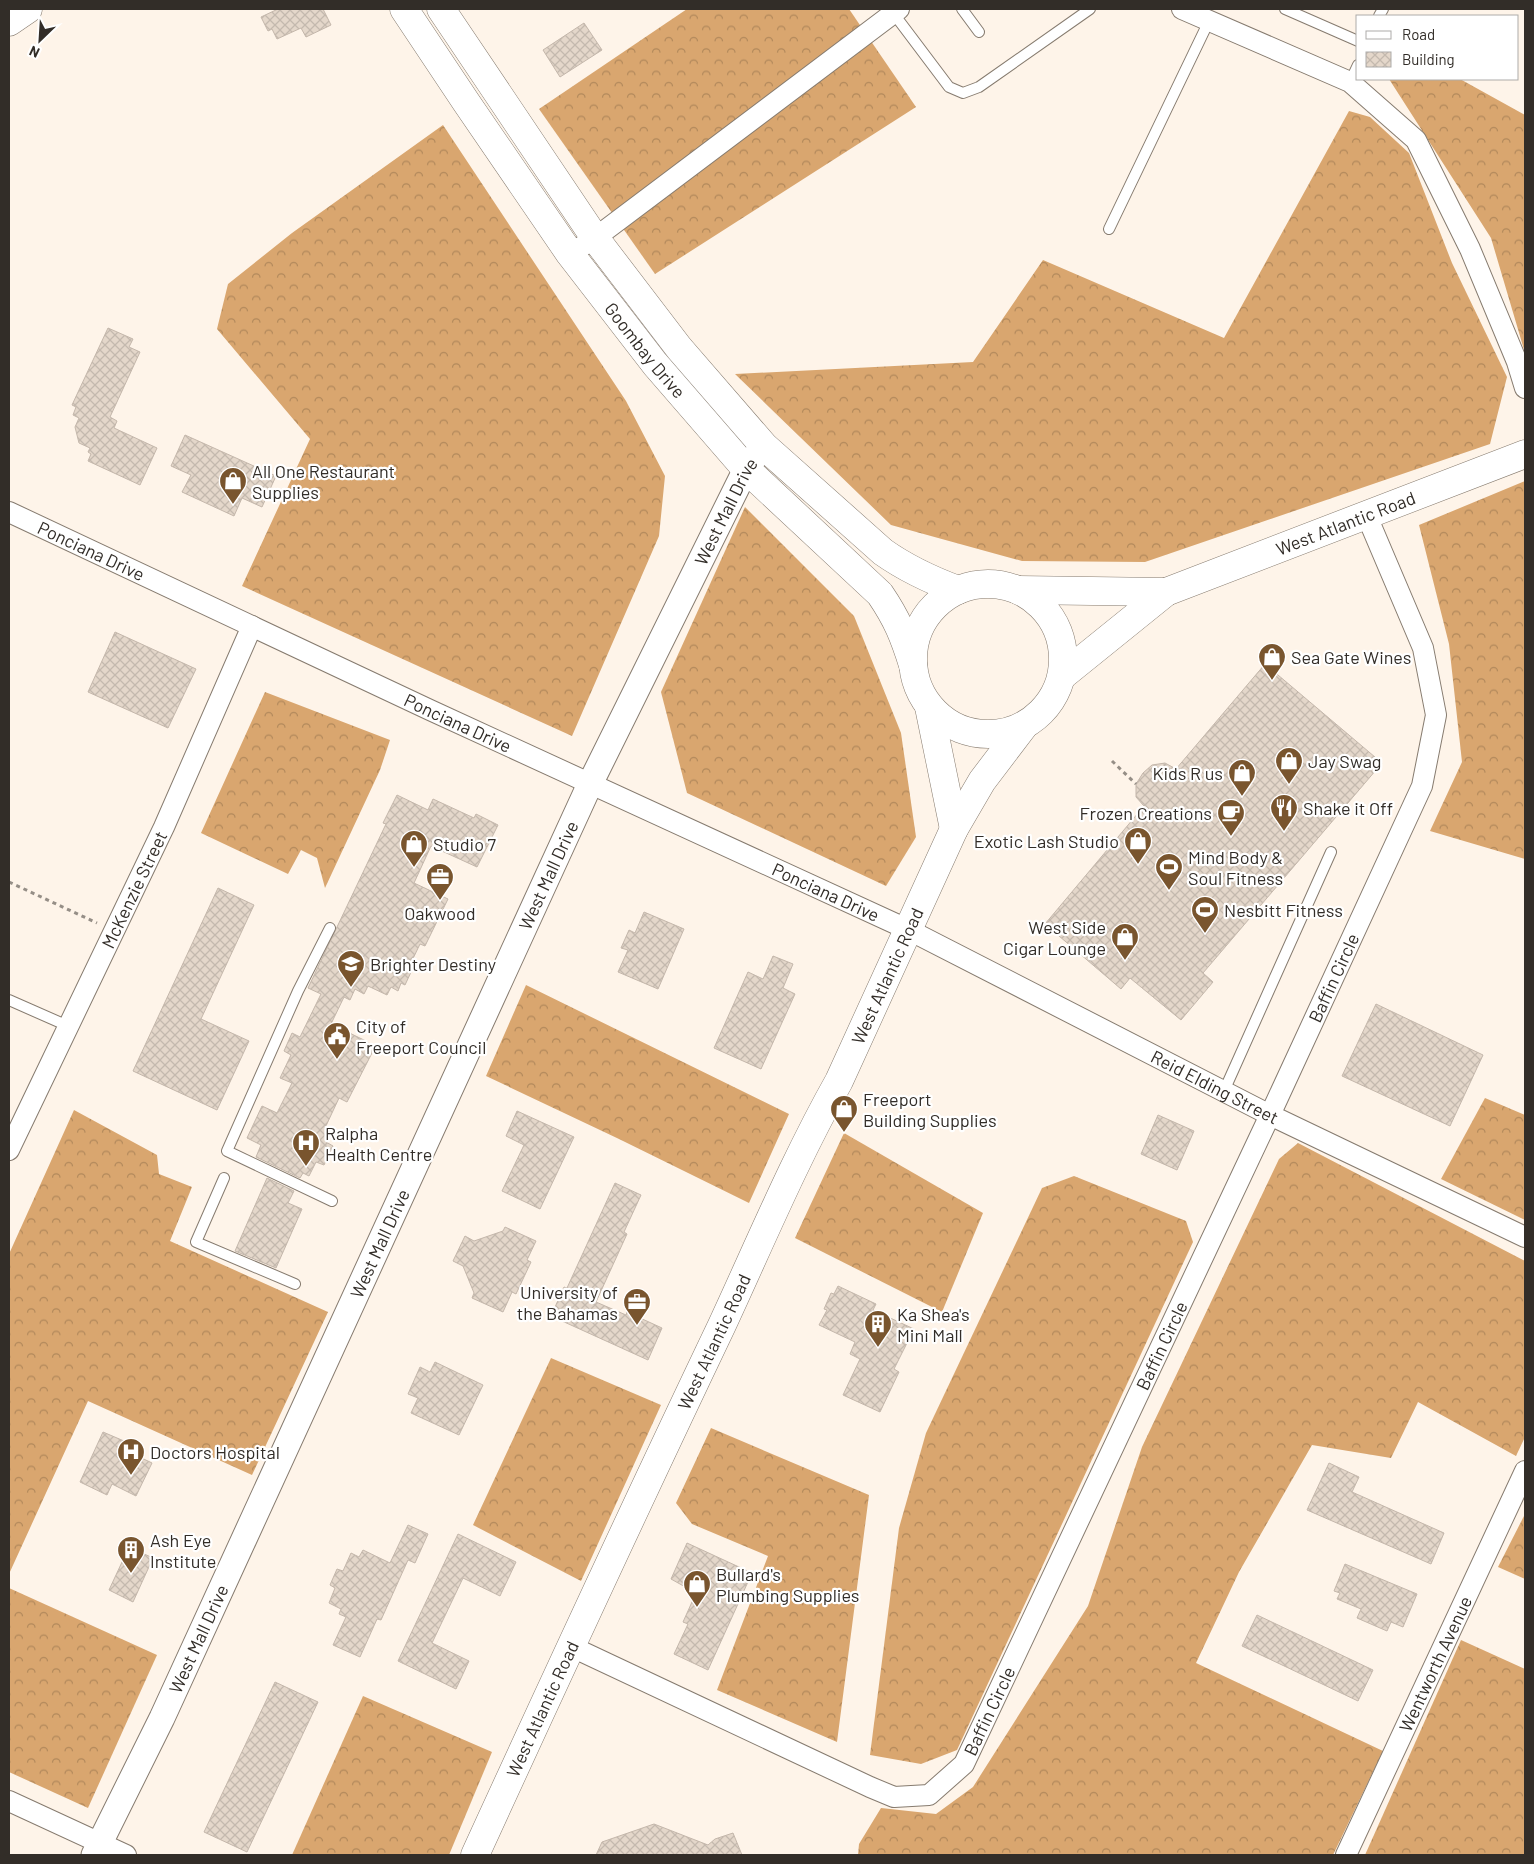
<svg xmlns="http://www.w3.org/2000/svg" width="1534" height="1864" font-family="Barlow,sans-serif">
  <defs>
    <pattern id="forest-crowns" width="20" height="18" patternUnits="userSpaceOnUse" patternTransform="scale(1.25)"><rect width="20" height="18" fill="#d9a66f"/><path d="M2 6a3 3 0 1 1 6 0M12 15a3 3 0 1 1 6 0" fill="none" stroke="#b1885b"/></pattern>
    <pattern id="building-cross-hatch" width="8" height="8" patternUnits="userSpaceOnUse" patternTransform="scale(1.25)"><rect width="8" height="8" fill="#e4d7ca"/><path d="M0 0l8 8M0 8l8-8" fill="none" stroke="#c4b9ae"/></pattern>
  </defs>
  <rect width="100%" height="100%" fill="#fef4e9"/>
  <g fill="url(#forest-crowns)">
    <path d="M687,9h162l67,98 -261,167 -116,-165z"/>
    <path d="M1389,79h71l65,36v238l-34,-115z"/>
    <path d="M1349,111l21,6 39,36 43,110 55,114 -17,67 -345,118 -123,-1 -131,-36 -156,-151 238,-12 70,-102 181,78z"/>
    <path d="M443,125l183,276 39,75 -6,60 -87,200 -330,-150 68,-147 -93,-110 11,-45 64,-51z"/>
    <path d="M1525,481v378l-95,-28 32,-69 -13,-118 -30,-119z"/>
    <path d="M745,507l109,109 47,117 15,104 -30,49 -199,-93 -26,-101z"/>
    <path d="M265,692l125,48 -10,30 -55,118 -8,-30 -16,-8 -13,24 -87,-41z"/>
    <path d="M526,985l263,129 -40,89 -130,-64 -133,-63z"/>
    <path d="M1485,1098l40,17v105l-84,-41z"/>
    <path d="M74,1110l83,45 2,19 33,13 -22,54 158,71 -76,163 -164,-74 -79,173v-320z"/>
    <path d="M844,1133l139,80 -41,99 -147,-74z"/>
    <path d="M1298,1143l227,118v176l-9,19 -98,-54 -27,56 -79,-13 -73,127 -43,91 187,88 -50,104h-475l1,-11 22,-36 55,6 37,-27 115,-181 54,-159 137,-288z"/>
    <path d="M1074,1176l112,45 7,21 -236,508 -36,14 -51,-9 29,-227 27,-95 116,-245z"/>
    <path d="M551,1358l110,47 -80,176 -108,-56z"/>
    <path d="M711,1428l158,67 -32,247 -120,-52 51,-134 -76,-32 -16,-21z"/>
    <path d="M1525,1514v65l-27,-12z"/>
    <path d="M9,1588l148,67 -69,153 -79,-36z"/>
    <path d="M1461,1640l64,29v186h-160z"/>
    <path d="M363,1696l129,56 -43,103h-157z"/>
  </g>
  <g fill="url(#building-cross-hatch)" stroke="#c4b7ab">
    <path d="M278,9h45l8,16 -25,12 -5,-9 -24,11 -5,-10 -4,2 -7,-14z"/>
    <path d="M584,23l18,27 -42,27 -17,-27z"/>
    <path d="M108,328l25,11 -4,8 11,5 -30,65 7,4 -3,7 43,20 -17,37 -52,-24 3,-7 -3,-2 2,-4 -11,-5 -4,-16 4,-9 -6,-3 3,-8 -4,-2z"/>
    <path d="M185,435l91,41 -14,31 -20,-9 -8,18 -52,-24 9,-17 -20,-9z"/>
    <path d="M115,632l81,37 -28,59 -80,-36z"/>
    <path d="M1265,664l117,99 -179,210 10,9 -32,38 -51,-42 -9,11 -76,-65 99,-118 -8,-9v-13l7,-11 9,-8 13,-2 11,6z"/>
    <path d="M397,795l31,15 5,-11 41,19 2,-4 22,11 -21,42 -46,-21 -17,37 34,16 -23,47 -5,-2 -12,25 4,1 -7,15 -4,-2 -3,8 -7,-4 -4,8 -19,-9 -4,8 -9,-5 -5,11 -6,-3 -13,27 37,18 -3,5 8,4 -26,51 -8,-4 -14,30 6,3 -5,11 7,4 -9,19 -8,-3 -7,14 -6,-3 -3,5 -44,-21 5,-12 -14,-7 15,-32 15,7 15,-30 -12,-5 11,-23 -7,-4 8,-18 8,4 21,-43 -13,-6 78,-164 -3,-1z"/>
    <path d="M218,888l36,17 -53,114 48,22 -32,69 -84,-39z"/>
    <path d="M644,912l40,17 -26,60 -40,-17 10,-22 -7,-2 8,-18 6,3z"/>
    <path d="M773,956l20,8 -10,24 12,6 -34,75 -47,-21 34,-76 15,7z"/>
    <path d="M1376,1004l107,51 -33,71 -108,-50z"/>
    <path d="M517,1111l57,26 -34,72 -38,-18 22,-46 -18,-9z"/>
    <path d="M1158,1115l36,16 -17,39 -36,-16z"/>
    <path d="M267,1178l27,13 -6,12 14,6 -26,59 -41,-17z"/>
    <path d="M615,1183l26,12 -17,37 3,2 -31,68 30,13 1,-3 35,16 -14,32 -97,-44 13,-29 3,1z"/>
    <path d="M505,1227l31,14 -9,19 4,2 -15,32 -4,-2 -9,20 -31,-14 2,-5 -11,-27 -10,-5 12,-25 9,5 29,-10z"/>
    <path d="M838,1286l38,18 -3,6 41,19 -20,40 5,3 -19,40 -37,-17 17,-36 -10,-5 5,-12 -36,-17 8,-15 -3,-1 7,-16 3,1z"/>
    <path d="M435,1362l48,23 -24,50 -48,-22 7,-15 -10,-4 12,-27 10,5z"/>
    <path d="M103,1432l28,12 -4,7 25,12 -16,33 -24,-12 -5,11 -27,-13z"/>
    <path d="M1329,1463l30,14 -7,15 92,41 -13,31 -124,-54z"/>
    <path d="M408,1525l20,9 -13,29 -7,-3 -27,60 -4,-1 -17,38 -27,-12 13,-28 -7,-3 2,-5 -12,-6 6,-15 -5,-3 7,-16 6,2 8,-18 8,4 4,-7 27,13z"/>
    <path d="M458,1534l58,28 -16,34 -37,-18 -31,65 37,18 -13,28 -58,-28z"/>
    <path d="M687,1543l65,30 -44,97 -34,-16 14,-30 -5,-2 13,-29 -25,-14z"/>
    <path d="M129,1547l24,11 -20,44 -24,-12z"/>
    <path d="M1345,1564l72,30 -14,33 -12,-5 -4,9 -30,-13 4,-9 -24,-10 3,-6 -6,-2z"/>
    <path d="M1257,1615l116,55 -15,31 -116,-55z"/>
    <path d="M275,1682l43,20 -71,150 -43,-20z"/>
    <path d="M654,1824l54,21 7,-6 18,-6 9,22h-146l6,-13z"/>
  </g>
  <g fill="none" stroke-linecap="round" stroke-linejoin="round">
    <defs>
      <g id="service">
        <path d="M962,9l17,23"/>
        <path d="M1285,9l73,32"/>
        <path d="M891,10l58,77 14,6 16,-6 111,-78"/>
        <path d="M1379,16l4,-7"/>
        <path d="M1350,82l8,-17"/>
        <path d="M1109,229l100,-208"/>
        <path d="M330,928l-32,63 -71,160 105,50"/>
        <path d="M9,1000l59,26"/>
        <path d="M1224,1091l107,-239"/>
        <path d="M224,1178l-28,64 99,42"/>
      </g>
      <g id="minor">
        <path d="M1182,9l168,73 66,58 54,109 47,113 8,26"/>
        <path d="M570,254l25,-16 304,-229"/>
        <path id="s1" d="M9,512l421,198 479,220 361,185 255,122"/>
        <path id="s2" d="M9,1150l155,-323 88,-201"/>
        <path id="s3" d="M570,1646l300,141 24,10 35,-2 35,-31 306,-649 152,-329 14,-71 -13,-67 -57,-134"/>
        <path d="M9,1801l117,54"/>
        <path id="s4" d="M1346,1855l179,-384"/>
      </g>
      <g id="tertiary">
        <path id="s5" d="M94,1855l68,-137 428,-934 156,-315 11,-15"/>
      </g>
      <g id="secondary">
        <path d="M929,707l25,122"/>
        <path id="s6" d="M475,1855c81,-177 163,-354 247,-530 38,-82 73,-166 117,-244l115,-252 28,-48 41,-54"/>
      </g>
      <g id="primary">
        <path id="s7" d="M404,9l62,93 104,152 85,110 91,105 134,125c17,25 24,42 33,71"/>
        <path d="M441,9l154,229 84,110 85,98 119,106c24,17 48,28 75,38"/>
        <path d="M9,22l19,-13"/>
        <circle cx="988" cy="659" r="75"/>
        <path d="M1018,590l148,2"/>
        <path id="s8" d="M1062,676l104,-84 359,-138"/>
      </g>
    </defs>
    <use href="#service" stroke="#867b6f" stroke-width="12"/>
    <use href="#minor" stroke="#867b6f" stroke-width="22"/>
    <use href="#tertiary" stroke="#867b6f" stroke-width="27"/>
    <use href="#secondary" stroke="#867b6f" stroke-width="29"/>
    <use href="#primary" stroke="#867b6f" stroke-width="29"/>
    <g stroke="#958e86" stroke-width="3" stroke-dasharray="4 4" stroke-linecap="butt">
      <path d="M1112,761l24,23"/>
      <path d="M9,882l88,41"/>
    </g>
    <use href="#service" stroke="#fff" stroke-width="10"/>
    <use href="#minor" stroke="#fff" stroke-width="20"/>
    <use href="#tertiary" stroke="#fff" stroke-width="25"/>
    <use href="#secondary" stroke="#fff" stroke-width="28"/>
    <use href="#primary" stroke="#fff" stroke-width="28"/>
  </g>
  <defs>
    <symbol id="shop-pin" viewBox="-11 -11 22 30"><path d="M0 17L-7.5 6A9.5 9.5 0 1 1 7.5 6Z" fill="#79552e" stroke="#fff"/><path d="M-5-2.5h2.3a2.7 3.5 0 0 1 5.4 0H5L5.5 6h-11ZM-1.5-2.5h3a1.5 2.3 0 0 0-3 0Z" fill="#fff"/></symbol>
    <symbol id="restaurant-pin" viewBox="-11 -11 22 30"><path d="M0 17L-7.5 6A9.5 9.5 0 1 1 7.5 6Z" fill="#79552e" stroke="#fff"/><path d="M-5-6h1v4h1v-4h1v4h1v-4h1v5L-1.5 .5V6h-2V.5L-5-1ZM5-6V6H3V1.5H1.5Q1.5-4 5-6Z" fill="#fff"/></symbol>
    <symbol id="cafe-pin" viewBox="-11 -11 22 30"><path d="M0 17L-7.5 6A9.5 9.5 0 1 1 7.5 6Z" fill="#79552e" stroke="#fff"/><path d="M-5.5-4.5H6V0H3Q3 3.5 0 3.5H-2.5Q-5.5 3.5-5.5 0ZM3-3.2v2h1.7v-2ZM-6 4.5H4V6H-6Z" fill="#fff"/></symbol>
    <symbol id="stadium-pin" viewBox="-11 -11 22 30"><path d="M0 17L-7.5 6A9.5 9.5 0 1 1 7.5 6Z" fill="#79552e" stroke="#fff"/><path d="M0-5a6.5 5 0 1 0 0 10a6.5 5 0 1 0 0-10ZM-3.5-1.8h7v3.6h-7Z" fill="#fff"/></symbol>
    <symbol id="office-pin" viewBox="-11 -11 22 30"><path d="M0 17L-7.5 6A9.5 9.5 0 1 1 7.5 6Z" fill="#79552e" stroke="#fff"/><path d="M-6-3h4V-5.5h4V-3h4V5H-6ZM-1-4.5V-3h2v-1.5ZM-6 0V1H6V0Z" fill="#fff"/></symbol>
    <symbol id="school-pin" viewBox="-11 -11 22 30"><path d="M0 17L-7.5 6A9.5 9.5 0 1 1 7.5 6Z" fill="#79552e" stroke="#fff"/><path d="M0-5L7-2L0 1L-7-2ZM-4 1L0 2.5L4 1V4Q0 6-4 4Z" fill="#fff"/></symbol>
    <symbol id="civic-pin" viewBox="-11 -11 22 30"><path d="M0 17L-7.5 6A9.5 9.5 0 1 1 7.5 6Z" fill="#79552e" stroke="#fff"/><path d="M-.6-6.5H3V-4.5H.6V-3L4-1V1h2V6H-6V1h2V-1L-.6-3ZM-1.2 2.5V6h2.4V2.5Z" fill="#fff"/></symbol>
    <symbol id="hospital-pin" viewBox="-11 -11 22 30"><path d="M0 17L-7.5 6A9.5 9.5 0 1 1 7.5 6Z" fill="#79552e" stroke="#fff"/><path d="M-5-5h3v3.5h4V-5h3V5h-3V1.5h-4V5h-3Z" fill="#fff"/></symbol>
    <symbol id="building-pin" viewBox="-11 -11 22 30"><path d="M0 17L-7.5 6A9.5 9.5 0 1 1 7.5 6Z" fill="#79552e" stroke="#fff"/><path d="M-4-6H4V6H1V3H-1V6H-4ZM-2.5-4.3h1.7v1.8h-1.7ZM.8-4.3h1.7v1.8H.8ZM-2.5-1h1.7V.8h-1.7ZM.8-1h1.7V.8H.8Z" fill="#fff"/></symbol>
  </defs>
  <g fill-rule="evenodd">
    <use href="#shop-pin" x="217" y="465" width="32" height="43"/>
    <use href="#shop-pin" x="1256" y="641" width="32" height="43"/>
    <use href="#shop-pin" x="1273" y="745" width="32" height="43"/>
    <use href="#shop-pin" x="1226" y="757" width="32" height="43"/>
    <use href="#restaurant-pin" x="1268" y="792" width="32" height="43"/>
    <use href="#cafe-pin" x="1215" y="797" width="32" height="43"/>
    <use href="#shop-pin" x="1122" y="825" width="32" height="43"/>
    <use href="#shop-pin" x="398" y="828" width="32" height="43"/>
    <use href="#stadium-pin" x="1153" y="851" width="32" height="43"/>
    <use href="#office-pin" x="424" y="861" width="32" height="43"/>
    <use href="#stadium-pin" x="1189" y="894" width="32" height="43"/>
    <use href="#shop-pin" x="1109" y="921" width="32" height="43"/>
    <use href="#school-pin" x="335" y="948" width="32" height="43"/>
    <use href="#civic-pin" x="321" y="1020" width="32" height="43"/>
    <use href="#shop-pin" x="828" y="1093" width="32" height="43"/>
    <use href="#hospital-pin" x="290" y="1127" width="32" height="43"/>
    <use href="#office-pin" x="621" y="1286" width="32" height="43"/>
    <use href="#building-pin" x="862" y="1308" width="32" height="43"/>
    <use href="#hospital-pin" x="115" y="1436" width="32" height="43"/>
    <use href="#building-pin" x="115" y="1534" width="32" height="43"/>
    <use href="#shop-pin" x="681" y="1568" width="32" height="43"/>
  </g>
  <g text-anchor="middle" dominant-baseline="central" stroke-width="4.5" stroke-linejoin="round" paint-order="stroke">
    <g font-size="18" fill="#322d28" stroke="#fff">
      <text stroke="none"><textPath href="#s7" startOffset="418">Goombay Drive</textPath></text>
      <text stroke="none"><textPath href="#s5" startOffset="1485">West Mall Drive</textPath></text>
      <text stroke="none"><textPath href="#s8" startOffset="326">West Atlantic Road</textPath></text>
      <text stroke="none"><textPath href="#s1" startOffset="91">Ponciana Drive</textPath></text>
      <text stroke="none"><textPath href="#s1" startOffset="496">Ponciana Drive</textPath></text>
      <text stroke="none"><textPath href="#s5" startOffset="1080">West Mall Drive</textPath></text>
      <text stroke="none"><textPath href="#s2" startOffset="289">McKenzie Street</textPath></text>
      <text stroke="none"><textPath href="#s1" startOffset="901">Ponciana Drive</textPath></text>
      <text stroke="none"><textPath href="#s6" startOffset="971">West Atlantic Road</textPath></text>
      <text stroke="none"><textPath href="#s3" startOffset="1308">Baffin Circle</textPath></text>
      <text stroke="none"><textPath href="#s1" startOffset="1336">Reid Elding Street</textPath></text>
      <text stroke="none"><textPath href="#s5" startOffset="675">West Mall Drive</textPath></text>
      <text stroke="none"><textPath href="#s6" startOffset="566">West Atlantic Road</textPath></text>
      <text stroke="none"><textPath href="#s3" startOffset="902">Baffin Circle</textPath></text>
      <text stroke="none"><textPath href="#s5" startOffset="240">West Mall Drive</textPath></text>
      <text stroke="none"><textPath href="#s4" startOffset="211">Wentworth Avenue</textPath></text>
      <text stroke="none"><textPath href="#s6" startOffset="161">West Atlantic Road</textPath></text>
      <text stroke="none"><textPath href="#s3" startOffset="498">Baffin Circle</textPath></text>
    </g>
    <g font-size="18" fill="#322d28" stroke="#fff" text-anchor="start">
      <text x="252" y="471">All One Restaurant<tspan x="252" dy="21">Supplies</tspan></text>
      <text x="1291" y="657">Sea Gate Wines</text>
      <text x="1308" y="761">Jay Swag</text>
      <text x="1223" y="773" text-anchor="end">Kids R us</text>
      <text x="1303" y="808">Shake it Off</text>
      <text x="1212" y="813" text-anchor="end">Frozen Creations</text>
      <text x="1119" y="841" text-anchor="end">Exotic Lash Studio</text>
      <text x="433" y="844">Studio 7</text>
      <text x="1188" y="857">Mind Body &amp;<tspan x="1188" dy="21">Soul Fitness</tspan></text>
      <text x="1224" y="910">Nesbitt Fitness</text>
      <text x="440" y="913" text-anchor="middle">Oakwood</text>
      <text x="1106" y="927" text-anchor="end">West Side<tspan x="1106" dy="21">Cigar Lounge</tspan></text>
      <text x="370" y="964">Brighter Destiny</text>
      <text x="356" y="1026">City of<tspan x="356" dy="21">Freeport Council</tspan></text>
      <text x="863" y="1099">Freeport<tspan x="863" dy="21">Building Supplies</tspan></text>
      <text x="325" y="1133">Ralpha<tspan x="325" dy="21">Health Centre</tspan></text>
      <text x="618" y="1292" text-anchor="end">University of<tspan x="618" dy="21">the Bahamas</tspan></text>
      <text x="897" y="1314">Ka Shea's<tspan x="897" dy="21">Mini Mall</tspan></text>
      <text x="150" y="1452">Doctors Hospital</text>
      <text x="150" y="1540">Ash Eye<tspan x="150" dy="21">Institute</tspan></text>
      <text x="716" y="1574">Bullard's<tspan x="716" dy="21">Plumbing Supplies</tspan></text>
    </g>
  </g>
  <rect width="1534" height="1864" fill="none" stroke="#322d28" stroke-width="20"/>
  <rect x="1356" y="15" width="162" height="65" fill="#ffffff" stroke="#adaba9"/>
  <rect x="1366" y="31" width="25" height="8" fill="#ffffff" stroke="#adaba9"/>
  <text x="1402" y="40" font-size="15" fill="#322d28">Road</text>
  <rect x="1366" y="52" width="25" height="15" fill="url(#building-cross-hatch)" stroke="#adaba9"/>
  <text x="1402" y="65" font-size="15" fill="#322d28">Building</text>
  <g transform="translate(40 40) rotate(205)" stroke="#ffffff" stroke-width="4" paint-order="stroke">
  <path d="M0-4L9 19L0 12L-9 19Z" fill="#322d28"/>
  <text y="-8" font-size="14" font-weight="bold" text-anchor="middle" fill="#322d28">N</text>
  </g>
</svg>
